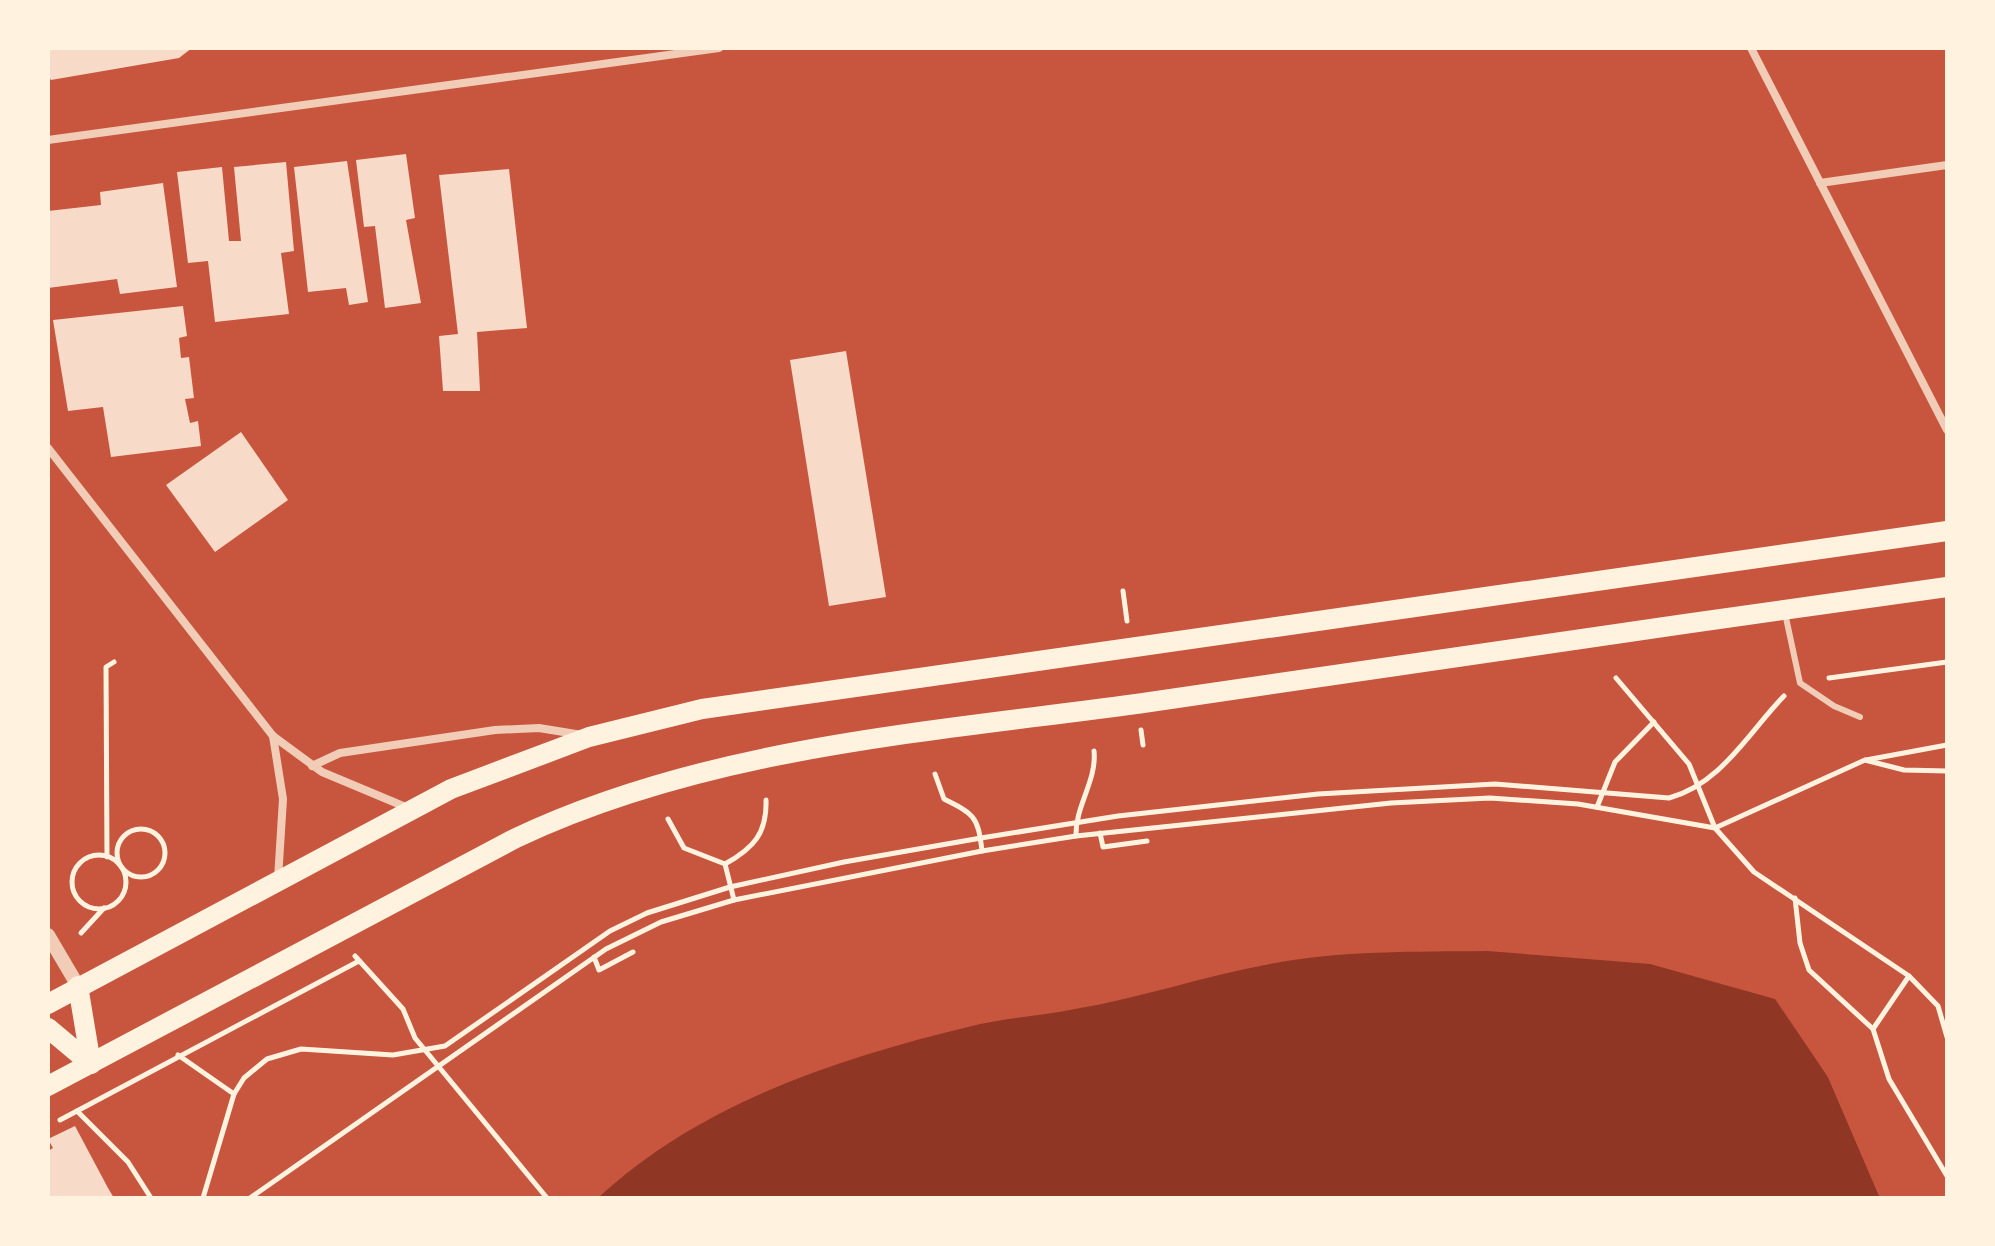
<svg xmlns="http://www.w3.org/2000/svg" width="1995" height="1246" font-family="Figtree,sans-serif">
  <rect width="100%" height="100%" fill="#c8553d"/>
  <path fill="#8f3625" d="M1487,951l163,13 125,35 53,78 52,121h-1282c101,-94 238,-139 370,-171 35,-9 72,-11 107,-18 66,-11 129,-33 195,-45 71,-14 145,-12 217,-13z"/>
  <path fill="#c8553d" d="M1774,995l57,80 53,123h-4l-52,-121z"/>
  <g fill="#f7dbc8">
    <path d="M48,48h144l-13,10 -128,22 -3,-4z"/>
    <path d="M406,154l9,64 -9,2 15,83 -36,5 -10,-82 -11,1 -8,-67z"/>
    <path d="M347,161l21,141 -19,3 -3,-17 -38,4 -14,-125z"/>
    <path d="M286,162l8,89 -13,2 8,61 -74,8 -7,-61 -20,2 -11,-91 45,-5 7,74h12l-7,-74z"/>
    <path d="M509,169l18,159 -50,4 3,59h-37l-4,-55 19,-2 -19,-159z"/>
    <path d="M163,183l14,104 -57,7 -3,-15 -69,9v-77l53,-6 -1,-13z"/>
    <path d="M183,306l4,30 -8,2 2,20 8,-1 5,41 -9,1 5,24 8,-2 3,25 -90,11 -8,-50 -35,4 -15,-91z"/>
    <path d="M846,351l40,246 -57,9 -39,-246z"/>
    <path d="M241,432l47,68 -73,52 -49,-67z"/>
    <path d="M75,1126l33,62 6,10h-66v-47l5,-3 -5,-9z"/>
  </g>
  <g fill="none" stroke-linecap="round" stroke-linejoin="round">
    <g stroke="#fff3e0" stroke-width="5">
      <path d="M1123,591l4,30"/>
      <path d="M1616,678l73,86 26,64 39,44 155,104 29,30 9,31"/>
      <path d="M1829,678l118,-16"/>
      <path d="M1141,730l2,15"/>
      <path d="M1866,760l81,-15"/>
      <path d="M935,774l9,25c30,15 34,17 38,52"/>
      <path d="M1597,807l18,-45 39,-40"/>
      <path d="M668,819l16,29 41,16 9,36"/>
      <circle cx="141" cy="853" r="24"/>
      <path d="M1100,833l3,14 44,-6"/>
      <path d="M1076,836c-1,-30 21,-55 18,-85"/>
      <circle cx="99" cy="882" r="27"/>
      <path d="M107,857l-1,-190 8,-5"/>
      <path d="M725,864c29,-16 42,-31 41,-64"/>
      <path d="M1795,898l5,45 9,27 64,59 16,50 58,97"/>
      <path d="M81,933l23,-25"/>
      <path d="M355,956l48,53 12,29 132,160"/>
      <path d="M594,957l5,13 34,-18"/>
      <path d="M1873,1029l36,-53"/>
      <path d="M178,1055l56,39"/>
      <path d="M77,1111l282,-150"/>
      <path d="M60,1120l17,-9 51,51 23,36"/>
      <path d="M203,1198l31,-104 10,-16 23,-19 34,-10 92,6 52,-9 165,-115 37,-18 83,-26 114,-25 137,-24 137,-22 200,-22 177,-10 174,14c52,-14 79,-65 115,-102"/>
      <path d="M250,1198l356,-249 55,-27 73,-22 248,-49 94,-15 315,-33 99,-5 88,6 137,24 150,-68 39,10 43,1"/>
    </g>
    <path stroke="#f1ccb7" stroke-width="6" d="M1785,613l15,70 34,23 26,11"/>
    <g stroke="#f1ccb7" stroke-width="8">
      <path d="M1751,48l196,382"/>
      <path d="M48,140l671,-92"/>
      <path d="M1820,183l127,-18"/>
      <path d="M48,448l225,288 49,36 86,36"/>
      <path d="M273,736l10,63 -5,80"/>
      <path d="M312,766l28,-13 155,-23 44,-2 43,7"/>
    </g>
    <path stroke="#f1ccb7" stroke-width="14" d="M48,935l30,51"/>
    <g stroke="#fff3e0" stroke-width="20">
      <path d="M78,986l13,78"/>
      <path d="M48,1004l403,-215 138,-52 113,-28 1245,-178"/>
      <path d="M48,1028l43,36"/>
      <path d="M48,1086l468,-248c197,-93 421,-106 634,-136 266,-38 531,-79 797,-115"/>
    </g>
  </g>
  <rect width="1995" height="1246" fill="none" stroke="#fff3e0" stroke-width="100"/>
</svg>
